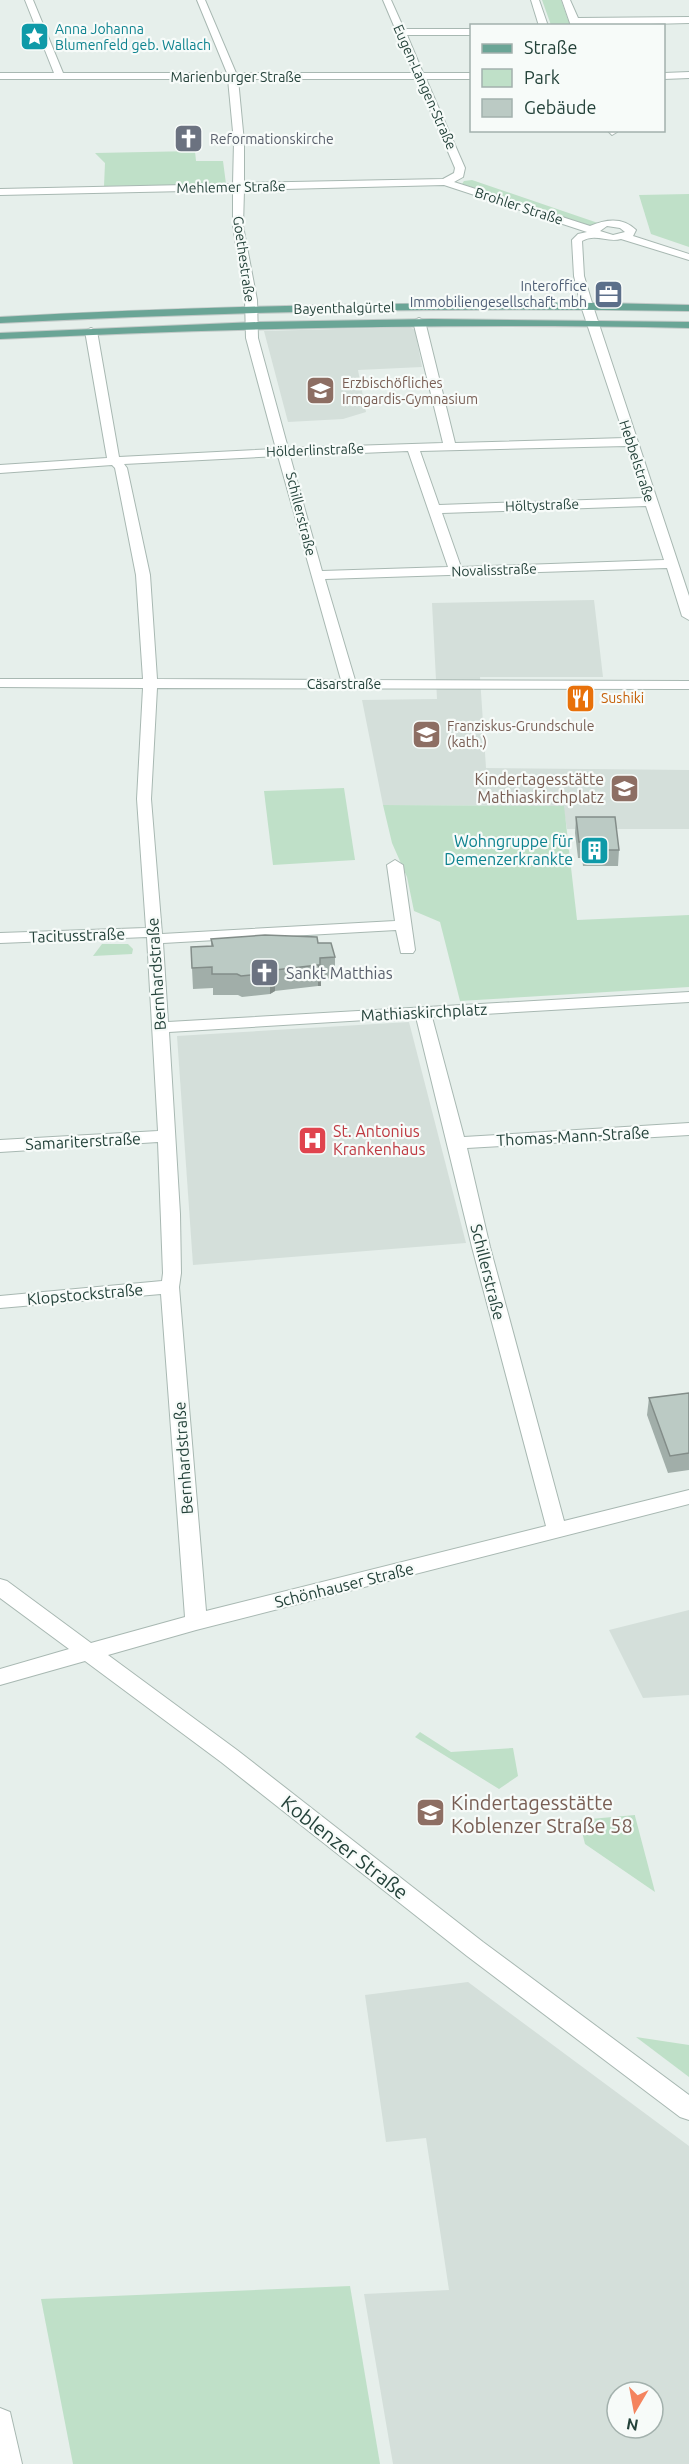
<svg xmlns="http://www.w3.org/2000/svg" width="689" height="2464" font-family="Ubuntu,sans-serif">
  <rect width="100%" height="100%" fill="#e6efeb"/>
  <g fill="#d4dfda" fill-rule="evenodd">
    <path d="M410,327l5,3 7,37 -64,3 8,42 -23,7 -55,3 -24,-91z"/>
    <path d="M594,600l9,77h-123l6,91 203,2v59h-122l-4,-23 -180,-1 -21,-105 75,-1 -5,-96z"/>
    <path d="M409,1022l57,221 -273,22 -16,-229z"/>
    <path d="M689,1610v85l-46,3 -34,-68z"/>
    <path d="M468,1982l221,164v318h-296l-29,-170 85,-4 -23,-152 -40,4 -21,-147zM617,2392h36v36h-36z"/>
  </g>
  <g fill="#bfe0c8">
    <path d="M542,0h19l9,25h-19z"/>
    <path d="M195,151l1,10h27l3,23 -122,2 1,-23 -10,-10z"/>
    <path d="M472,180l126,43 -7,3 -129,-42 2,-3z"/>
    <path d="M689,194v53l-38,-13 -12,-39z"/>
    <path d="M344,788l11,72 -82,5 -9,-74z"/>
    <path d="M383,805l181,1 13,114 112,-5v72l-229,14 -20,-79 -26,-11 -7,-34 -15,-34z"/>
    <path d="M102,944h26l5,5 -1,5 -39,2z"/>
    <path d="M420,1732l31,20 62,-4 5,28 -19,13 -84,-52z"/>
    <path d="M635,1815v1l20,76 -70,-48 -6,-24z"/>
    <path d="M636,2037l53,8v32z"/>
    <path d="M350,2286l30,178h-307l-32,-165z"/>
  </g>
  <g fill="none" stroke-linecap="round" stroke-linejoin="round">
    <defs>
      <g id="minor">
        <path d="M25,0h8l30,73h164l-30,-73h8l31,73h178l-31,-73h8l13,29h68v6h-65l16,38h49v6h-46l39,89 -2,9 -9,5 136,44c16,-7 33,-9 46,4l-3,6 56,18v6l-68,-21c-14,4 -25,-6 -39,2l2,35 9,30 96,290v24l-7,-4 -15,-48 -342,11 30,101 334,1v8l-532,-1 -6,111 11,135 233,-13 -8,-56 8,-5 8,5 12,85 -2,3h-12l-5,-23 -233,13 5,79 521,-30v10l-257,15 32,120 225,-14v12l-222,13 23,99 74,274 125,-31v14l-493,126 -88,25 129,95 246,192 206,153v25l-9,-3 -213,-161 -246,-194 -136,-101 -85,24v-16l69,-20 -69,-51v-19l7,2 84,62 94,-26 -24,-323 -161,14v-12l162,-15 1,-8 -5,-131 -158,10v-12l158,-9 -11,-194 -147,6v-10l146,-5 -9,-129 6,-111 -143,-1v-8h143l-7,-104 -21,-107 -3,-3 -112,8v-8l107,-7 -22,-127 6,-3 6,3 22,126 157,-8 -30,-111 -1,-38 -12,-74v-36l-233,5v-6l233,-5 1,-42 -6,-63h-228v-6h54zM238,79h179l38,89 -1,5 -11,6 -199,4v-41zM444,185l143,47 -9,2 -6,6 2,36 7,30 44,132 -170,5 -30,-122 -6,-3 -6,3 30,122 -155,5 -30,-110 -1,-38 -14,-74 1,-36zM607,226l13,2 5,4 -12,3 -13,-4zM627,446l17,52 -205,7 -19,-54zM408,451l40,116 -126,4 -32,-115zM278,456l63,224 -184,-1 -7,-104 -23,-107 -3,-4zM646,506l18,54 -203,7 -19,-54zM416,1017l56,230 74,279 -340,85 -27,-324 2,-14 -1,-59 -11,-182z"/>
        <path d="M531,0h8l9,26h-9z"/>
        <path d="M562,0h8l8,18 111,-1v6l-118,3z"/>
        <path d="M689,72v6l-25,1v-6z"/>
        <path d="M607,130h10v2l-5,3z"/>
        <path d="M0,2408l10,4 12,52h-22z"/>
      </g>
      <g id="major">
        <path d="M603,303l86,2v6c-230,-4 -459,0 -689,12v-6c201,-11 402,-15 603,-14z"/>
        <path d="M431,319l258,3v6c-230,-5 -459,0 -689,11v-6l258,-11z"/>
      </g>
    </defs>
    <use href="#minor" stroke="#a8b8b2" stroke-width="2"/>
    <use href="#major" stroke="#c2cac8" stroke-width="2"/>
    <use href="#minor" fill="#fff" fill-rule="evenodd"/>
    <use href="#major" fill="#6aa596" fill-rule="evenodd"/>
  </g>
  <g fill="#a1aea9">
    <path d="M576,817l43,33 -1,16h-35l-1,-8h-4l-3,-25z"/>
    <path d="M211,939l107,4 17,14v21l-14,1v7h-3l-43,5 -5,3 -28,3 -4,-2h-25v-7l-20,1 -2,-42 20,-1z"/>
    <path d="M689,1393v77l-21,3 -21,-58 2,-17z"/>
  </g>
  <g fill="#838d89">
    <path d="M318,965h2l1,21h-3z"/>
    <path d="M275,970v21l-5,3v-21z"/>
  </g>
  <g fill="#bbcac4" stroke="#838d89" stroke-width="1.5">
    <path d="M576,817h39l4,33h-35l-1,-8h-4z"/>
    <path d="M265,935l52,2 1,6h13l4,14 -15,1v7h-2l-43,5 -5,3 -29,3 -4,-2h-25v-7l-20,1 -1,-21 22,-1 -2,-7z"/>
    <path d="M689,1393v60l-19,3 -21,-58z"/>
  </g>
  <defs>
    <symbol id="sight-square" viewBox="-11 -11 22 22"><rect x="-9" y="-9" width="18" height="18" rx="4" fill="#0f9aa8" stroke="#f7fbf9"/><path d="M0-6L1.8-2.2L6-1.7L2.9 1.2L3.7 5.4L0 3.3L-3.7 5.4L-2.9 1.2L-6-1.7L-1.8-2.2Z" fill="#fff"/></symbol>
    <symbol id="church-square" viewBox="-11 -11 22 22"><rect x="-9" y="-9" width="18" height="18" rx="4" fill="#6b7280" stroke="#f7fbf9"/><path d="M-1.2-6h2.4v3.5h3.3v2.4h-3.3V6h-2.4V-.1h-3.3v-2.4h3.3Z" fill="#fff"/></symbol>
    <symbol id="office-square" viewBox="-11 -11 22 22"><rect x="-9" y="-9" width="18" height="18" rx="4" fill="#5c6f8a" stroke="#f7fbf9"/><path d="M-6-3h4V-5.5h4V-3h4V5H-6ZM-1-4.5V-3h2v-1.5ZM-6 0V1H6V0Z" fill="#fff"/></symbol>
    <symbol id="school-square" viewBox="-11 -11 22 22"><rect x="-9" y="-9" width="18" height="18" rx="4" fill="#8d6e63" stroke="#f7fbf9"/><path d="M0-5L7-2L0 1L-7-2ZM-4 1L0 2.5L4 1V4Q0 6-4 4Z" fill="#fff"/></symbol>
    <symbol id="restaurant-square" viewBox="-11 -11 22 22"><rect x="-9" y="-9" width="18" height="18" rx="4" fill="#e8710a" stroke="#f7fbf9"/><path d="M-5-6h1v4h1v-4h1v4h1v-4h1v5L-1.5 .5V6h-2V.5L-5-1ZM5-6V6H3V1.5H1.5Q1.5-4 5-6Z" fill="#fff"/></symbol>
    <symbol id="building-square" viewBox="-11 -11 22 22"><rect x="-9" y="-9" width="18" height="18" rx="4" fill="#0f9aa8" stroke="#f7fbf9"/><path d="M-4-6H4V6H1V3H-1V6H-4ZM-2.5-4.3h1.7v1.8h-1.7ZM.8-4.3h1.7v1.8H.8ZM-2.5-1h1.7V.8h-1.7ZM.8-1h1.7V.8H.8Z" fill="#fff"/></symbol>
    <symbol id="hospital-square" viewBox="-11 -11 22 22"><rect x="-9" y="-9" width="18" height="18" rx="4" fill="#e0444e" stroke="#f7fbf9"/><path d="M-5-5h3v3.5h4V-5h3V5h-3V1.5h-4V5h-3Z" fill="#fff"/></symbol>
  </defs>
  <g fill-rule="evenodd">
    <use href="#sight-square" x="18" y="20" width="33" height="33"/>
    <use href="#church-square" x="172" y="122" width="33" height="33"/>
    <use href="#office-square" x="592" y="278" width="33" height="33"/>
    <use href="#school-square" x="304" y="374" width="33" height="33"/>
    <use href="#restaurant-square" x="564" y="682" width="33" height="33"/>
    <use href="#school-square" x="410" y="718" width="33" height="33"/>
    <use href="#school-square" x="608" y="772" width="33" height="33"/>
    <use href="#building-square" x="578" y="834" width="33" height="33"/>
    <use href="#church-square" x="248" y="956" width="33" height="33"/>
    <use href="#hospital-square" x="296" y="1124" width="33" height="33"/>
    <use href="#school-square" x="414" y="1796" width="33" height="33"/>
  </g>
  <g text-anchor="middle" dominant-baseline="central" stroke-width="4.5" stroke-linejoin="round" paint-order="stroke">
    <g font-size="14" fill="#0d838f" stroke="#f7fbf9" text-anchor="start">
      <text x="55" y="29">Anna Johanna<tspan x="55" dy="16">Blumenfeld geb. Wallach</tspan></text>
    </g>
    <g font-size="14" fill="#24423a" stroke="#f7fbf9">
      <text x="236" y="77">Marienburger Straße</text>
      <text transform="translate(425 87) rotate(66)">Eugen-Langen-Straße</text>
      <text transform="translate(231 187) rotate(-1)">Mehlemer Straße</text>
      <text transform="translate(519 206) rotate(18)">Brohler Straße</text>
      <text transform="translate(244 259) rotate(82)">Goethestraße</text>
      <text transform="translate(344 308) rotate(-1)">Bayenthalgürtel</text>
      <text transform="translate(315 450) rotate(-2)">Hölderlinstraße</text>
      <text transform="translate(637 461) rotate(72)">Hebbelstraße</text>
      <text transform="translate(542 505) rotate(-2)">Höltystraße</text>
      <text transform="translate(301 514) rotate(76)">Schillerstraße</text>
      <text transform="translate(494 570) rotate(-2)">Novalisstraße</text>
      <text x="344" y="684">Cäsarstraße</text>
    </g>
    <g font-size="14" fill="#5b616d" stroke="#f7fbf9" text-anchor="start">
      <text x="210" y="139">Reformationskirche</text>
    </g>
    <g font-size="14" fill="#4e5e75" stroke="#f7fbf9" text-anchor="end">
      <text x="587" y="286">Interoffice<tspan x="587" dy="16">Immobiliengesellschaft mbh</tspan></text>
    </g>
    <g font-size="14" fill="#785e54" stroke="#f7fbf9" text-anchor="start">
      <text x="342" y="383">Erzbischöfliches<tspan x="342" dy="16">Irmgardis-Gymnasium</tspan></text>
      <text x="447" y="726">Franziskus-Grundschule<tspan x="447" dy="16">(kath.)</tspan></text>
    </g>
    <g font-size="14" fill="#c56008" stroke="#f7fbf9" text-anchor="start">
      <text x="601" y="698">Sushiki</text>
    </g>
    <g font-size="16" fill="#785e54" stroke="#f7fbf9" text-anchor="end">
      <text x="604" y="779">Kindertagesstätte<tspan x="604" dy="18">Mathiaskirchplatz</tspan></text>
    </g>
    <g font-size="16" fill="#0d838f" stroke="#f7fbf9" text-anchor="end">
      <text x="573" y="841">Wohngruppe für<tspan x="573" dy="18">Demenzerkrankte</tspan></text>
    </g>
    <g font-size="16" fill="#24423a" stroke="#f7fbf9">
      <text transform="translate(77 935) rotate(-2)">Tacitusstraße</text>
      <text transform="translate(156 974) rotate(-94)">Bernhardstraße</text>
      <text transform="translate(424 1012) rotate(-3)">Mathiaskirchplatz</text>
      <text transform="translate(573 1136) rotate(-3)">Thomas-Mann-Straße</text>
      <text transform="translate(83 1141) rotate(-3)">Samariterstraße</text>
      <text transform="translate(488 1272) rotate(76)">Schillerstraße</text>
      <text transform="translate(85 1294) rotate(-5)">Klopstockstraße</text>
      <text transform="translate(183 1458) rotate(-94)">Bernhardstraße</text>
      <text transform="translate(344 1585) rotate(-14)">Schönhauser Straße</text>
    </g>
    <g font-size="16" fill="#5b616d" stroke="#f7fbf9" text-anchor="start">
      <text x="286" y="973">Sankt Matthias</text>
    </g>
    <g font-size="16" fill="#be3a42" stroke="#f7fbf9" text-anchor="start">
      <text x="333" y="1131">St. Antonius<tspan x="333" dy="18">Krankenhaus</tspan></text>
    </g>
    <g font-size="20" fill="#785e54" stroke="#f7fbf9" text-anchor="start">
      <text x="451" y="1802">Kindertagesstätte<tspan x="451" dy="23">Koblenzer Straße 58</tspan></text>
    </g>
    <g font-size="20" fill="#24423a" stroke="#f7fbf9">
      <text transform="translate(345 1847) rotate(38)">Koblenzer Straße</text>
    </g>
  </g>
  <rect x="470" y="24" width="195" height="108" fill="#f7fbf9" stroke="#a3b1ad" stroke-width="1.5"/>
  <rect x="482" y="44" width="30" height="9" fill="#6aa596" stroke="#a3b1ad" stroke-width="1.5"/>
  <text x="524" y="54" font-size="18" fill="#24423a">Straße</text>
  <rect x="482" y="69" width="30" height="18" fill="#bfe0c8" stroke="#a3b1ad" stroke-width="1.5"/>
  <text x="524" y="84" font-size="18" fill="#24423a">Park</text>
  <rect x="482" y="99" width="30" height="18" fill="#bbcac4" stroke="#a3b1ad" stroke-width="1.5"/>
  <text x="524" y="114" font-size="18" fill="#24423a">Gebäude</text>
  <g transform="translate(635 2410) rotate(190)"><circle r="28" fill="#f7fbf9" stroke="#a3b1ad" stroke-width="1.5"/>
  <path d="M0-4.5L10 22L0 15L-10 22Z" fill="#f4845f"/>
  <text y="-9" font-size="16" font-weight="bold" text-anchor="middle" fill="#24423a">N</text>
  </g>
</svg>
